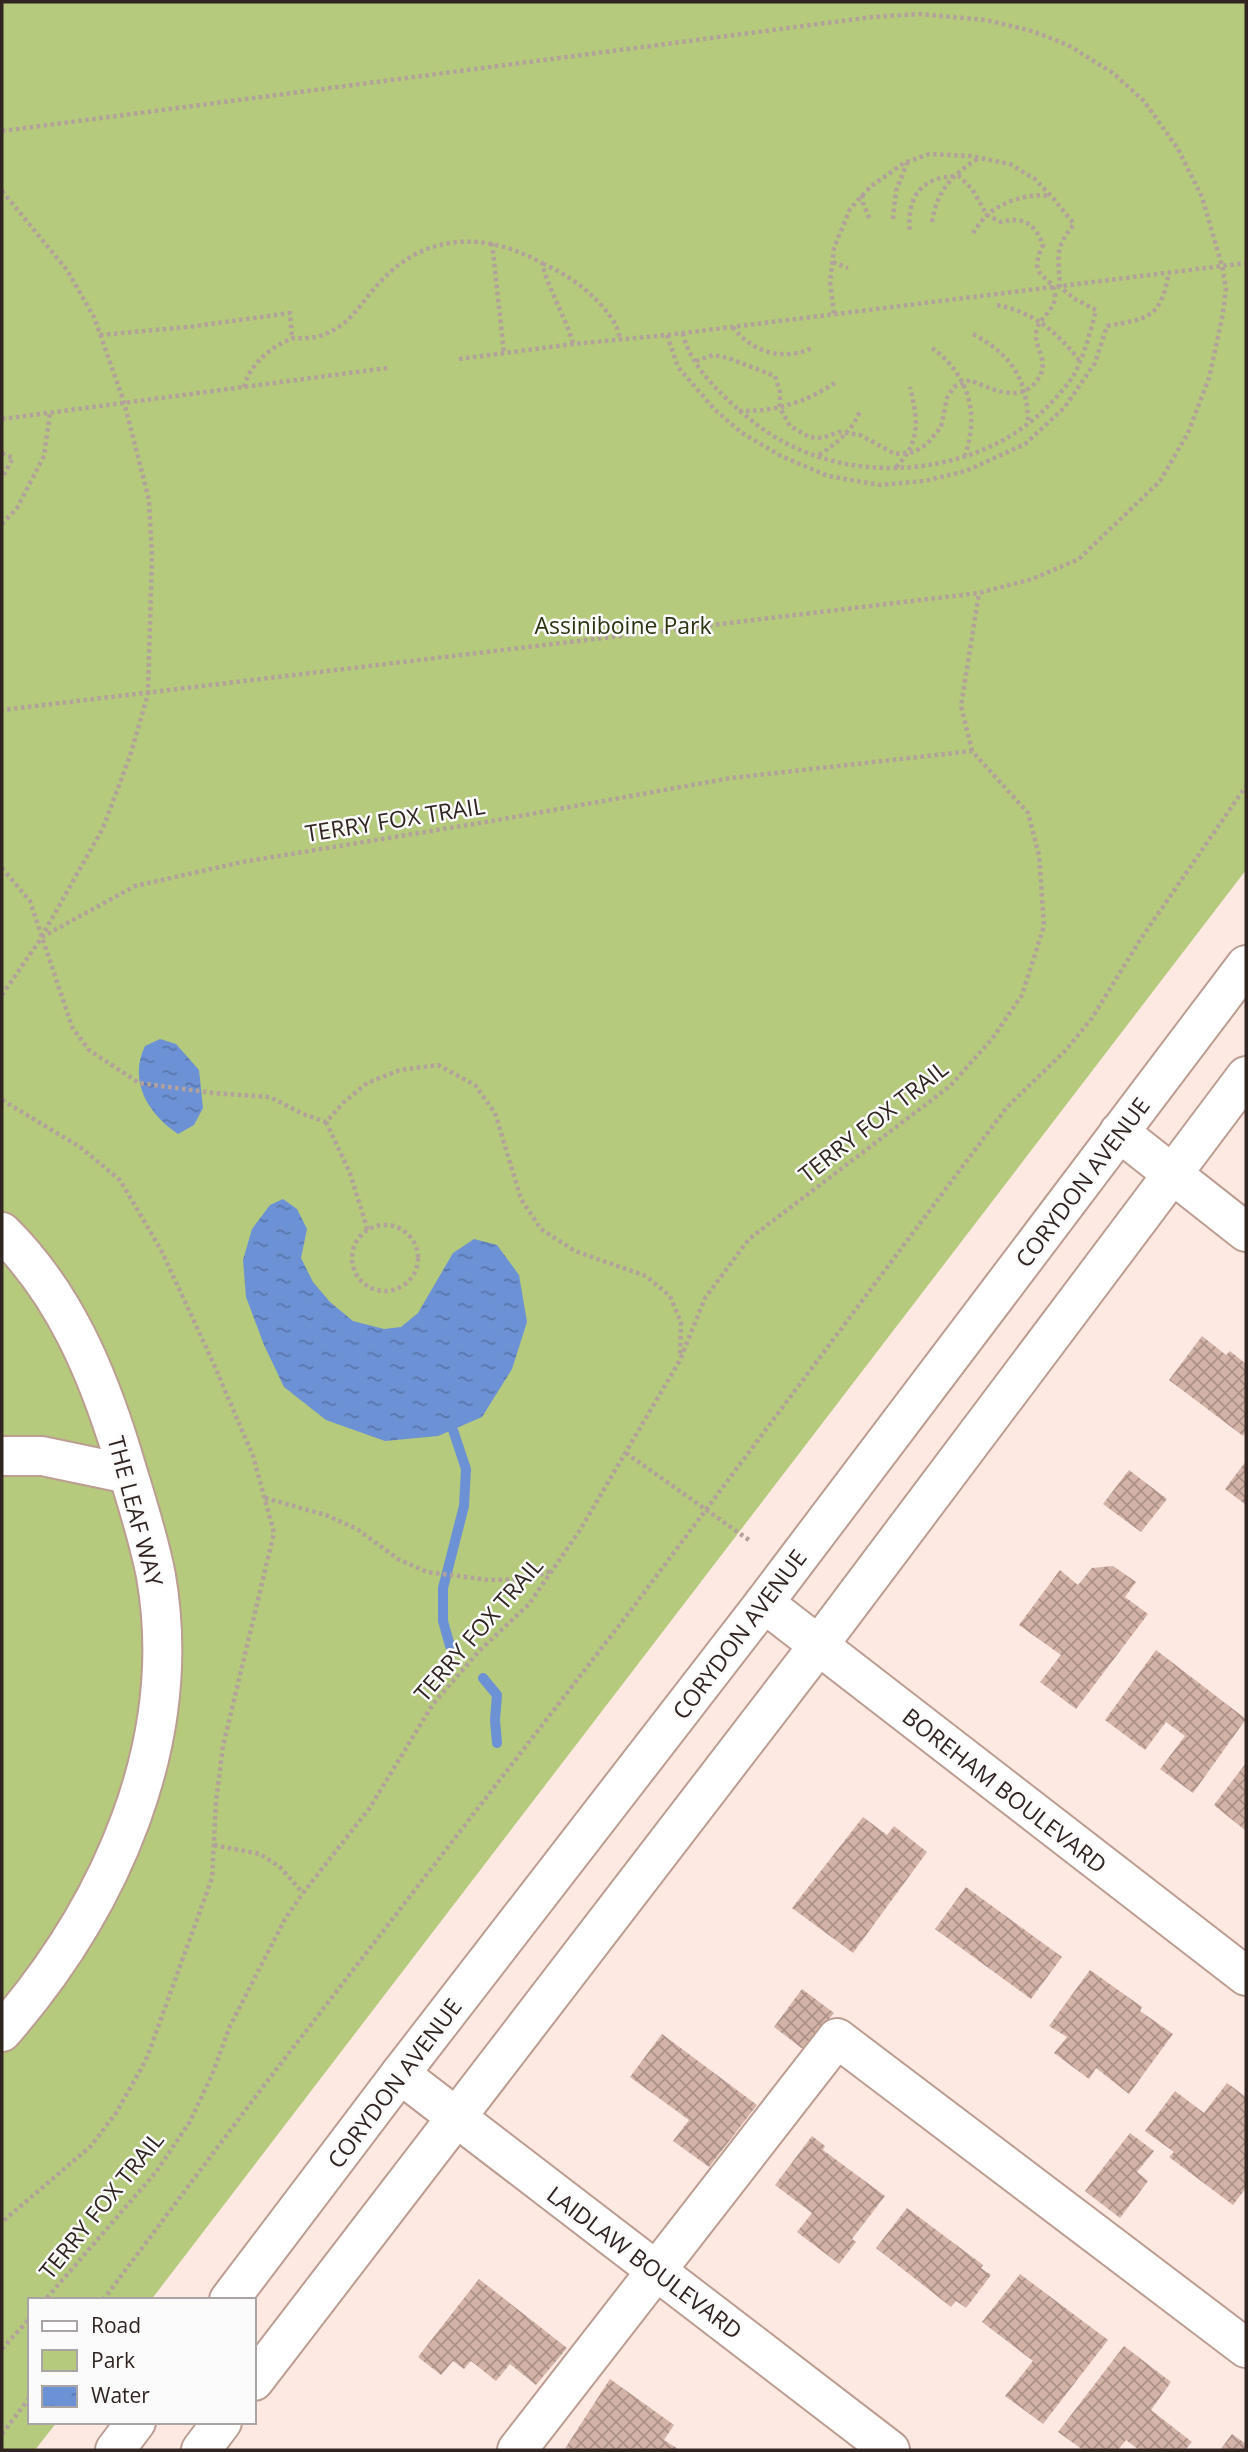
<svg xmlns="http://www.w3.org/2000/svg" width="1248" height="2452" font-family="'Open Sans',sans-serif">
  <defs>
    <pattern id="water-ripples" width="26" height="14" patternUnits="userSpaceOnUse" patternTransform="scale(1.75)"><rect width="26" height="14" fill="#6c91d4"/><path d="M2 4q2-2 4 0t4 0M15 11q2-2 4 0t4 0" fill="none" stroke="#5976ac"/></pattern>
    <pattern id="building-cross-hatch" width="8" height="8" patternUnits="userSpaceOnUse" patternTransform="scale(1.75)"><rect width="8" height="8" fill="#d3b3a7"/><path d="M0 0l8 8M0 8l8-8" fill="none" stroke="#ac9188"/></pattern>
  </defs>
  <rect width="100%" height="100%" fill="#fde9e1"/>
  <path fill="#b5ca7c" d="M2,2h1244v868l-1095,1430h-121v122h27l-22,28h-33z"/>
  <g fill="url(#water-ripples)">
    <path d="M160,1039l16,5 23,26 4,38 -9,17 -16,9c-30,-20 -50,-53 -33,-88z"/>
    <path d="M283,1199l14,10 10,20 -6,29 12,24 17,20 23,19 31,8 17,-2 17,-14 35,-60 21,-14 23,6 22,30 8,47 -15,47 -30,48 -44,19 -53,5 -59,-21 -42,-33 -20,-42 -18,-48 -3,-37 9,-31 18,-24z"/>
  </g>
  <g fill="none" stroke-linecap="round" stroke-linejoin="round">
    <g stroke="#6c91d4" stroke-width="10">
      <path d="M450,1646l-7,-25v-33l21,-82 2,-37 -13,-39"/>
      <path d="M483,1678l14,17 -2,25 2,23"/>
    </g>
  </g>
  <g fill="url(#building-cross-hatch)">
    <path d="M1202,1336l24,19 4,-4 16,13v67l-3,5 -74,-56z"/>
    <path d="M1246,1461v44l-21,-16z"/>
    <path d="M1129,1470l38,29 -26,33 -38,-28z"/>
    <path d="M1113,1566l23,16 -11,15 23,17 -72,95 -36,-27 21,-27 -42,-30 41,-55 18,15 14,-17z"/>
    <path d="M1156,1650l90,69 -53,74 -33,-24 25,-33 -19,-14 -21,28 -40,-30z"/>
    <path d="M1246,1763v68l-32,-26z"/>
    <path d="M863,1817l24,18 7,-9 33,26 -74,101 -61,-45z"/>
    <path d="M966,1887l96,70 -31,42 -96,-70z"/>
    <path d="M1090,1970l52,37 -2,4 33,23 -44,60 -33,-26 -7,11 -35,-26 13,-16 -18,-11z"/>
    <path d="M802,1989l32,24 -30,37 -30,-23z"/>
    <path d="M662,2034l95,71 -48,62 -36,-26 16,-21 -59,-43z"/>
    <path d="M1227,2083l19,14v91l-13,17 -64,-48 5,-5 -29,-21 30,-40 29,22z"/>
    <path d="M1130,2133l24,18 -17,21 11,9 -28,37 -35,-27z"/>
    <path d="M812,2136l13,10 -2,4 62,46 -33,43 4,3 -17,22 -42,-32 15,-19 -37,-28z"/>
    <path d="M907,2208l76,57 -2,3 10,7 -25,33 -10,-7 -5,6 -75,-59z"/>
    <path d="M1020,2274l88,66 -65,84 -38,-28 28,-35 -51,-39z"/>
    <path d="M479,2279l88,69 -31,37 -26,-21 -14,17 -25,-20 -7,8 -11,-8 -12,14 -23,-18z"/>
    <path d="M1124,2346l47,36 -20,28 41,32 -7,8h-46l-13,-10 -8,10h-35l-25,-18z"/>
    <path d="M610,2379l64,46 -10,15 16,10h-116z"/>
    <path d="M1232,2434l14,10v6h-26z"/>
  </g>
  <g fill="none" stroke-linecap="round" stroke-linejoin="round">
    <defs>
      <g id="minor">
        <path d="M1119,1132l127,100"/>
        <path d="M2,1232c62,61 95,140 120,221 12,41 26,81 34,123 29,167 -46,332 -154,456"/>
        <path d="M2,1456h40l86,18"/>
        <path d="M764,1603l482,373"/>
        <path d="M400,2074l490,376"/>
        <path d="M517,2450l320,-412 409,310"/>
      </g>
      <g id="major">
        <path d="M229,2300l171,-226 364,-471 482,-638"/>
        <path d="M254,2381l564,-735 428,-570"/>
        <path d="M115,2450l21,-28"/>
        <path d="M201,2450l21,-28"/>
      </g>
    </defs>
    <use href="#minor" stroke="#bc9d91" stroke-width="42"/>
    <use href="#major" stroke="#bc9d91" stroke-width="42"/>
    <g stroke="#b3a29b" stroke-width="4.5" stroke-dasharray="3.5 3.5" stroke-linecap="butt">
      <path d="M2,131l870,-114 47,-3 67,6 46,11 36,14 45,28 31,28 34,48 24,48 20,69 4,23 -4,29 -13,60 -21,55 -28,48 -81,78 -47,20 -53,14 -977,117"/>
      <path d="M2,191l65,79 27,47 30,85 25,98 3,56 -4,138 -18,62 -27,72 -61,108"/>
      <path d="M862,195l1,8 7,17"/>
      <path d="M893,219l3,-28 11,-28"/>
      <path d="M932,222c5,-32 20,-47 47,-64"/>
      <path d="M973,233c4,-6 9,-13 14,-18 16,-14 42,-22 63,-19"/>
      <path d="M492,243l12,110"/>
      <path d="M833,262l15,6"/>
      <path d="M543,264c27,10 73,45 77,75"/>
      <path d="M997,305c36,7 60,27 82,55"/>
      <path d="M733,327c19,26 52,35 81,20"/>
      <path d="M683,333c5,29 34,58 56,77 17,15 36,29 57,38 78,36 183,23 246,-36 12,-12 26,-26 34,-41 9,-19 15,-41 20,-61l-21,-11 -15,-12c-1,-30 -7,-37 14,-63l-21,-26 -18,-19 -25,-15 -39,-8 -42,-2 -25,9 -34,24 -20,22 -16,39 -4,34 4,32"/>
      <path d="M973,334c39,21 55,46 55,90"/>
      <path d="M100,335l88,-8 102,-14 2,25"/>
      <path d="M667,335l11,32 37,43 27,23 39,23 47,20 52,9 44,-4 42,-10 59,-27 39,-36 31,-45 12,-37c42,-8 53,-7 62,-53"/>
      <path d="M932,348c36,26 48,65 33,107"/>
      <path d="M459,359l114,-15 94,-9 579,-72"/>
      <path d="M696,361l17,-6 15,3 47,18 5,16v16l10,18 19,11 13,1 17,-6 21,3 35,19 19,-2 13,-8 14,-17 6,-29 7,-11 16,-7c19,8 48,23 65,3 6,-7 9,-14 7,-24 -2,-9 -7,-17 -6,-26 2,-16 19,-21 19,-37 0,-23 -30,-14 -12,-51 -8,-21 -19,-29 -42,-23l-14,-7 -15,-26 -13,-13c-38,0 -53,21 -49,57"/>
      <path d="M244,387c5,-21 26,-40 47,-48 4,-2 10,0 15,-1 11,0 21,-4 31,-10 18,-11 29,-32 44,-47 46,-49 105,-49 161,-18 7,28 23,53 31,80"/>
      <path d="M739,411c36,1 68,-9 97,-29"/>
      <path d="M2,419l385,-51"/>
      <path d="M2,453l11,5 -11,20"/>
      <path d="M819,455c18,-12 32,-23 41,-44"/>
      <path d="M896,467c25,-25 22,-48 14,-80"/>
      <path d="M2,524l15,-16 27,-52 6,-43"/>
      <path d="M972,751l-11,-45 18,-113"/>
      <path d="M2,868l28,33 42,126 17,23 50,33 75,10 56,4 33,17 23,8 17,-19 24,-20 33,-13 38,-5 37,20 20,28 26,86 20,30 34,22 71,25 24,20 11,26 -1,33"/>
      <path d="M2,995l40,-58 93,-51 107,-24 250,-41 239,-43 241,-27 56,62 11,42 5,71 -22,69 -30,44 -42,47 -201,153 -44,59 -25,62 -100,170 -51,74 -49,46 -47,54 -64,105 -66,84 -18,26 -55,107 -18,49 -23,48 -33,49 -111,128"/>
      <path d="M2,1100l78,47 40,33 41,70 51,110 41,96 21,77 -51,213 -7,56 -4,76 -66,182 -30,53 -25,33 -89,76"/>
      <path d="M326,1122l24,51 18,58"/>
      <circle cx="385" cy="1258" r="33"/>
      <path d="M626,1453l123,87"/>
      <path d="M265,1498l61,17 31,14 41,30 29,13 62,8 37,-1 25,-8"/>
      <path d="M214,1845l46,9 20,13 23,26"/>
      <path d="M103,2300l159,-212 369,-478 376,-503 59,-57 26,-32 48,-78 106,-154"/>
      <path d="M2,2349l28,-31"/>
      <path d="M2,2434l28,-37"/>
    </g>
    <use href="#minor" stroke="#fff" stroke-width="38"/>
    <use href="#major" stroke="#fff" stroke-width="38"/>
  </g>
  <g text-anchor="middle" dominant-baseline="central" stroke-width="5" stroke-linejoin="round" paint-order="stroke">
    <g font-size="23" fill="#2c3512" stroke="#fbfbfb">
      <text x="623" y="625">Assiniboine Park</text>
    </g>
    <g font-size="23" fill="#312521" stroke="#fbfbfb">
      <text transform="translate(395 819) rotate(-9)">TERRY FOX TRAIL</text>
      <text transform="translate(873 1121) rotate(-38)">TERRY FOX TRAIL</text>
      <text transform="translate(1082 1182) rotate(-53)">CORYDON AVENUE</text>
      <text transform="translate(136 1511) rotate(75)">THE LEAF WAY</text>
      <text transform="translate(478 1629) rotate(-49)">TERRY FOX TRAIL</text>
      <text transform="translate(739 1634) rotate(-53)">CORYDON AVENUE</text>
      <text transform="translate(1005 1790) rotate(38)">BOREHAM BOULEVARD</text>
      <text transform="translate(394 2083) rotate(-53)">CORYDON AVENUE</text>
      <text transform="translate(101 2205) rotate(-51)">TERRY FOX TRAIL</text>
      <text transform="translate(645 2262) rotate(37)">LAIDLAW BOULEVARD</text>
    </g>
  </g>
  <rect width="1248" height="2452" fill="none" stroke="#312521" stroke-width="7"/>
  <rect x="28" y="2298" width="228" height="126" fill="#fbfbfb" stroke="#aaa5a4" stroke-width="2"/>
  <rect x="42" y="2321" width="35" height="10" fill="#ffffff" stroke="#aaa5a4" stroke-width="2"/>
  <text x="91" y="2333" font-size="21" fill="#312521">Road</text>
  <rect x="42" y="2350" width="35" height="21" fill="#b5ca7c" stroke="#aaa5a4" stroke-width="2"/>
  <text x="91" y="2368" font-size="21" fill="#312521">Park</text>
  <rect x="42" y="2386" width="35" height="21" fill="url(#water-ripples)" stroke="#aaa5a4" stroke-width="2"/>
  <text x="91" y="2403" font-size="21" fill="#312521">Water</text>
</svg>
